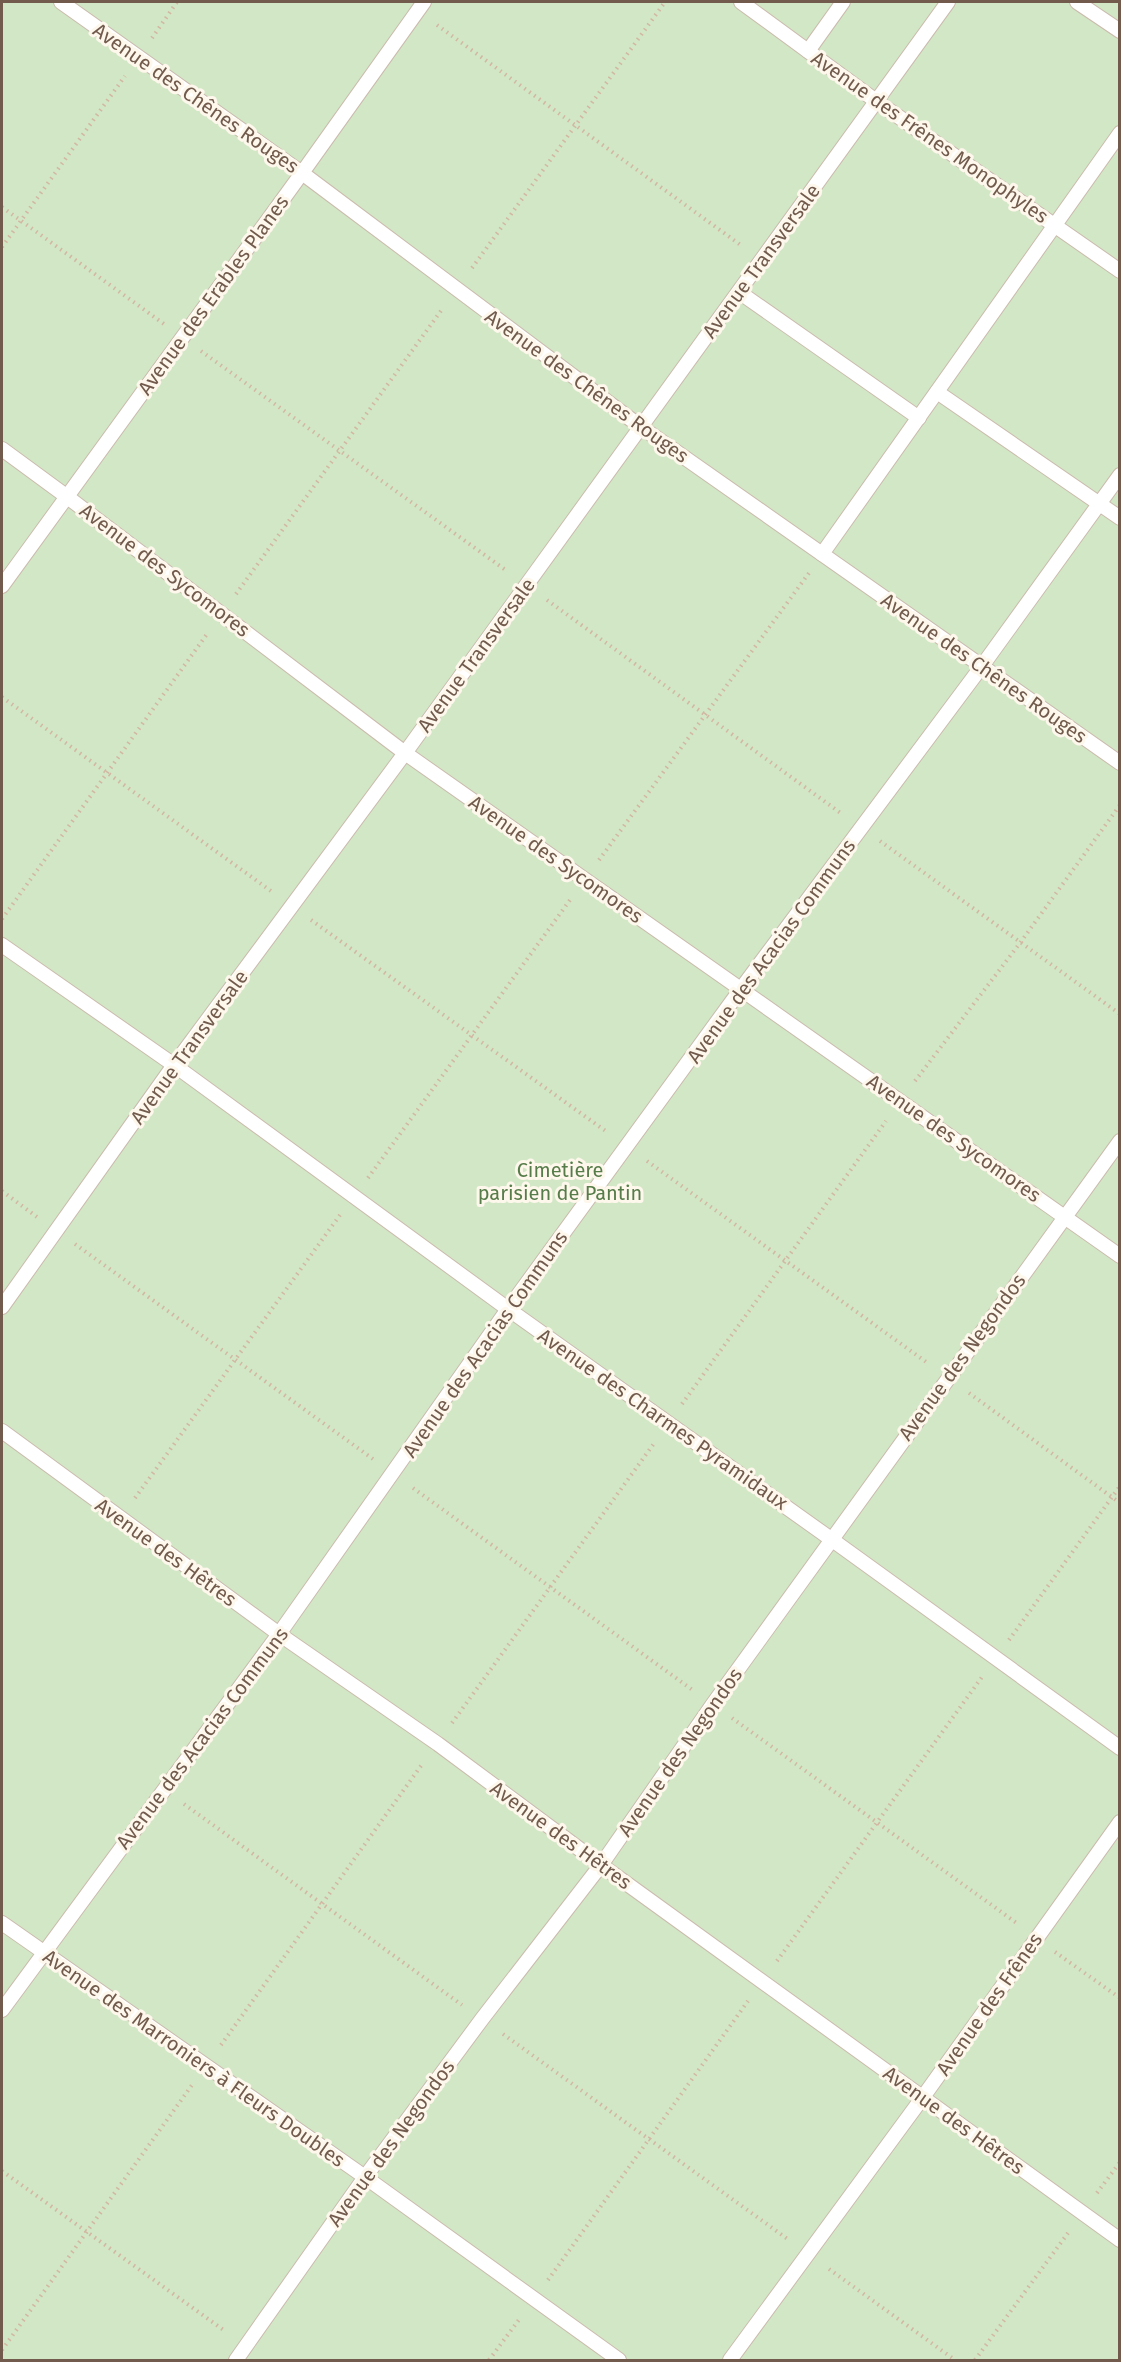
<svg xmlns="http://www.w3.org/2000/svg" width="1121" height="2362" font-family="'Fira Sans',sans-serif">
  <rect width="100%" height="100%" fill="#faf3e6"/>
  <rect fill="#d2e7c6" x="2" y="2" width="1117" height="2358"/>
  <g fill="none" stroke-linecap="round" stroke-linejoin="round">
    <defs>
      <g id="service">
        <path d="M61,2l241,171 339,254 479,336"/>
        <path d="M741,2l135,99 244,170"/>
        <path d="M1077,2l43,29"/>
        <path d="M808,51l35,-49"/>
        <path d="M739,292l180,126"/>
        <path d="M937,392l183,126"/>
        <path d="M2,449l64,47 339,257 715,503"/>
        <path d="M822,554l298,-421"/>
        <path d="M2,586l300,-413 122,-171"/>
        <path d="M2,945l172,120 334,244 323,230 289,209"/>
        <path d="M2,1307l172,-242 231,-312 543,-751"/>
        <path d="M2,1431l277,203 159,110 163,121 519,375"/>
        <path d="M2,1923l363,254 254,183"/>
        <path d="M2,2010l277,-376 229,-325 233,-320 241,-323 138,-191"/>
        <path d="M236,2360l129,-183 117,-158 119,-154 112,-161 407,-563"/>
        <path d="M730,2360l193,-263 197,-275"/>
      </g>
    </defs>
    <use href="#service" stroke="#cbbbad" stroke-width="16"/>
    <g stroke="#d2b7a3" stroke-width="4" stroke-dasharray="1.5 4.5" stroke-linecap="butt">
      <path d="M437,25l305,221"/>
      <path d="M152,38l25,-36"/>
      <path d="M2,207l162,117"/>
      <path d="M2,247l123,-171"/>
      <path d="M472,268l193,-266"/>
      <path d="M201,351l306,220"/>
      <path d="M236,594l207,-286"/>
      <path d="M547,600l295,214"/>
      <path d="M2,697l269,194"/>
      <path d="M880,841l240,173"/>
      <path d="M599,860l210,-287"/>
      <path d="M2,919l205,-285"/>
      <path d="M311,920l296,212"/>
      <path d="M915,1081l105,-138 100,-138"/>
      <path d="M647,1161l282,203"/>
      <path d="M368,1178l202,-278"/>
      <path d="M2,1191l35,26"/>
      <path d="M75,1244l298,215"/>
      <path d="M969,1393l151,110"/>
      <path d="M682,1404l204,-283"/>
      <path d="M413,1488l281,203"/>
      <path d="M135,1498l205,-283"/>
      <path d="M1009,1640l111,-154"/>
      <path d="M732,1718l286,206"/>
      <path d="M452,1723l203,-281"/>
      <path d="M184,1804l278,201"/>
      <path d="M1055,1952l65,46"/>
      <path d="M777,1961l205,-284"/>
      <path d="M503,2034l286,206"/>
      <path d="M221,2045l202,-282"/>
      <path d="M2,2171l223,160"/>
      <path d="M1097,2193l23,-31"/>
      <path d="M829,2269l126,91"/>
      <path d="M548,2280l200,-279"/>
      <path d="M2,2350l190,-265"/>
      <path d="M489,2360l32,-43"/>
      <path d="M975,2360l93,-127"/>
    </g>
    <use href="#service" stroke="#fff" stroke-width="14"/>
  </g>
  <g text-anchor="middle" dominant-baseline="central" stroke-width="6" stroke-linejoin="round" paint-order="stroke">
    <g font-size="20" fill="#725b4d" stroke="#fdf7ec">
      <text transform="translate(196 98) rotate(35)">Avenue des Chênes Rouges</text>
      <text transform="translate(930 137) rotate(35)">Avenue des Frênes Monophyles</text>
      <text transform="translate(761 261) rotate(-54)">Avenue Transversale</text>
      <text transform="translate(213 295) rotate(-54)">Avenue des Erables Planes</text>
      <text transform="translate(587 386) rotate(36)">Avenue des Chênes Rouges</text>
      <text transform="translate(165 570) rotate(37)">Avenue des Sycomores</text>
      <text transform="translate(476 655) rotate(-54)">Avenue Transversale</text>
      <text transform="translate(984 668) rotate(35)">Avenue des Chênes Rouges</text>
      <text transform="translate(556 859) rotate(35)">Avenue des Sycomores</text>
      <text transform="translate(771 951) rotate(-54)">Avenue des Acacias Communs</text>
      <text transform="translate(189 1047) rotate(-54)">Avenue Transversale</text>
      <text transform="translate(954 1138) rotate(35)">Avenue des Sycomores</text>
      <text transform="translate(485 1344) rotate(-55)">Avenue des Acacias Communs</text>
      <text transform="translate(962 1357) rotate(-54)">Avenue des Negondos</text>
      <text transform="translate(663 1419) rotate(35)">Avenue des Charmes Pyramidaux</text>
      <text transform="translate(166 1552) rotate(36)">Avenue des Hêtres</text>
      <text transform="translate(202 1738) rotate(-53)">Avenue des Acacias Communs</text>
      <text transform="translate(680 1752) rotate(-55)">Avenue des Negondos</text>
      <text transform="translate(561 1835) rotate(36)">Avenue des Hêtres</text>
      <text transform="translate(989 2004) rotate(-55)">Avenue des Frênes</text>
      <text transform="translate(194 2058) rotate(35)">Avenue des Marroniers à Fleurs Doubles</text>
      <text transform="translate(954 2120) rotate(36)">Avenue des Hêtres</text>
      <text transform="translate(391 2143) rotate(-54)">Avenue des Negondos</text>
    </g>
    <g font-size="20" fill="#567c49" stroke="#fdf7ec">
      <text x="560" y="1170">Cimetière<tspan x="560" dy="23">parisien de Pantin</tspan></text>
    </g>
  </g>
  <rect width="1121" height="2362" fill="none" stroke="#725b4d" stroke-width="6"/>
</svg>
